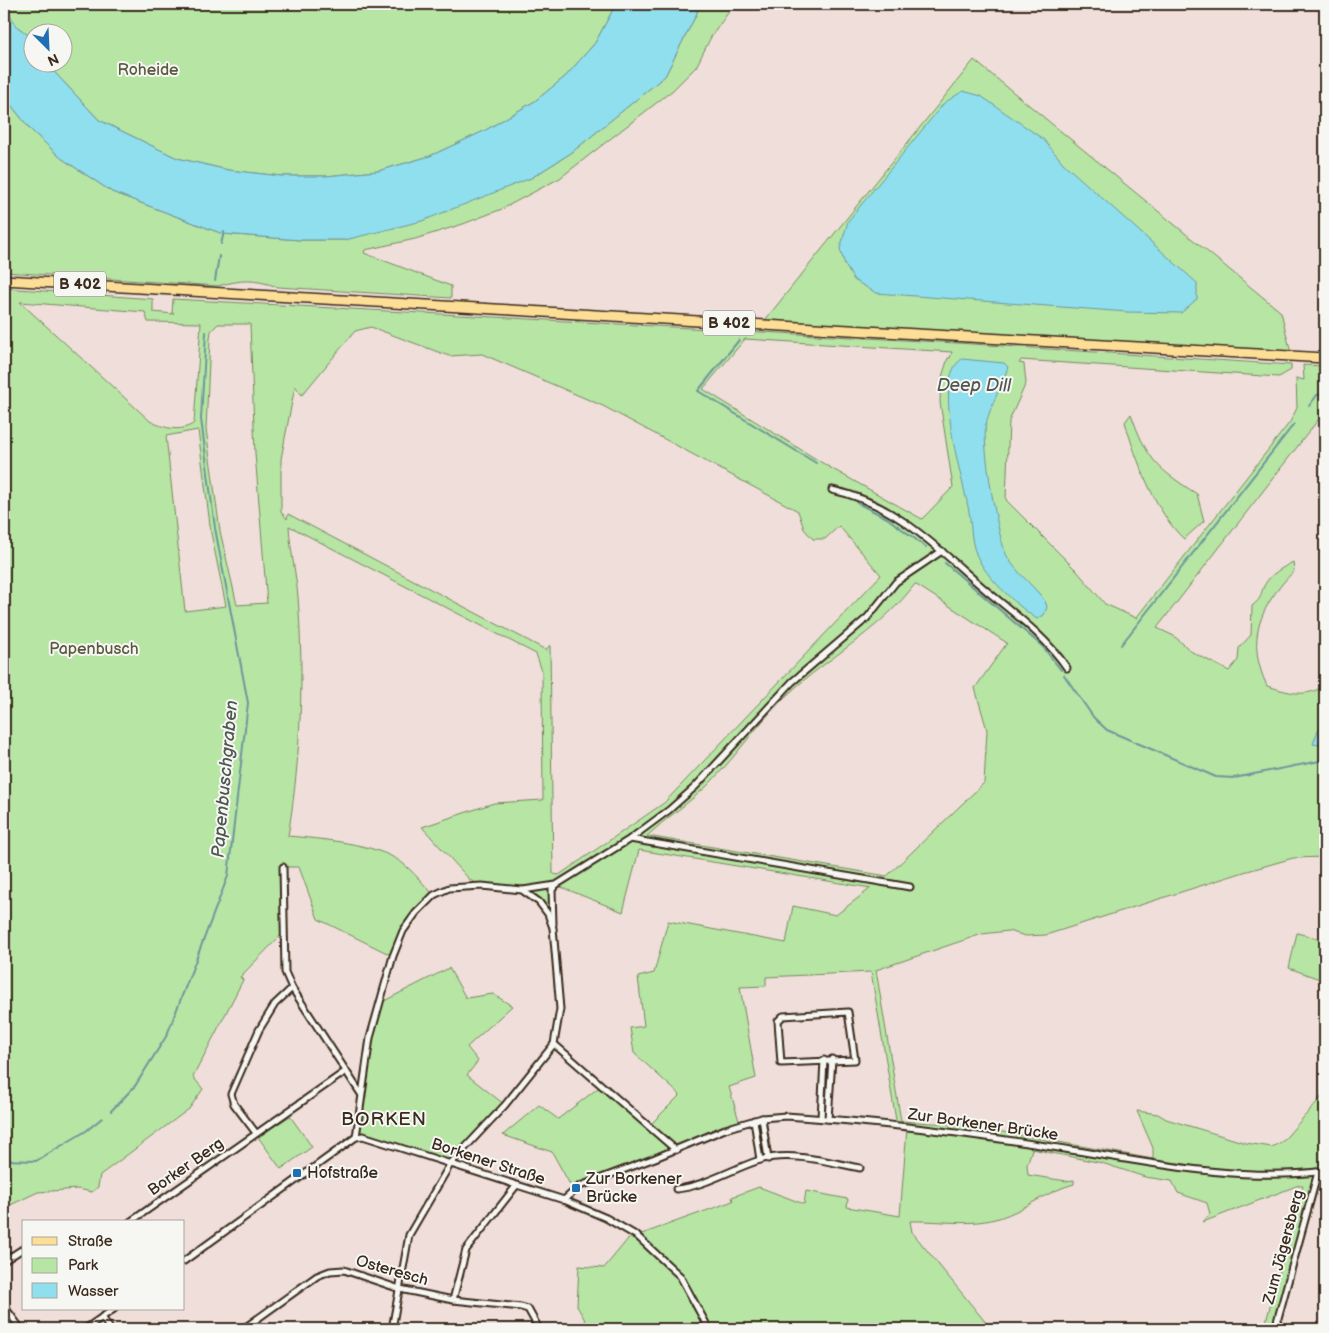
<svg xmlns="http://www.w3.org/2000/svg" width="1329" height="1333" font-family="'Balsamiq Sans',sans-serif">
  <rect width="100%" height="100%" fill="#efded9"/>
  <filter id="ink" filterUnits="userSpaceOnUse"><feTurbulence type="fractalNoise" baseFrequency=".02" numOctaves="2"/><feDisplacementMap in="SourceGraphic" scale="10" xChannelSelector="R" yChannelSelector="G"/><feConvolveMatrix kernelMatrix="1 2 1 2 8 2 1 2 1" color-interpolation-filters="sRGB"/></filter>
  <g filter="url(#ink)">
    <g fill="#b6e5a4" stroke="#788861" fill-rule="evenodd">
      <path d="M5,4h611l-21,39 -29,33 -31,25 -51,30 -54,25 -52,15 -52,5h-45l-53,-6 -51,-12 -78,-38 -53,-57 16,-1v-30h-30v6l-17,-13z"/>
      <path d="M698,4h34l-4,9 -17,24 -15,30 -23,23 -113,88 -58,31 -39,15 -48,15 -50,11 -1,3 87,33v12l-173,-11c-24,-8 -35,-8 -60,-1l-214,-14v-176l26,33 31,29 51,34 111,42 77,6h45l186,-62 40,-25 94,-77 32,-63z"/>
      <path d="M974,60l307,252 11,45 -531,-32z"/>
      <path d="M4,288l149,11v13l21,2 -2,-1 1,-14 784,44 334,22v5l-12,7 -258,-17 -2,3 5,1 2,19 -17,38 -3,79 70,70 29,34 31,14 154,-196 7,-14 -1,-30 8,2 -1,-15 22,1v45l-168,217 17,8 18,16 37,19 9,-11 1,-12 12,-13 1,-29c11,-9 7,-9 12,-20 6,-12 18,-18 29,-24l1,9c-34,35 -49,68 -27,115 21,6 39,13 58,-1v172l-32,1 -49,14 -198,63 -20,1 -18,-5 -26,3 -106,36 25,151 63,4 189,34v-11l-16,-37 21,3 8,5 80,24 26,4 11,-6 40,-46 2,-7v97l-7,2 -39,142h-15l39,-144h-4l-96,37 7,-8 -3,-11 -29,-10 -6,-12 -27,-4 -43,-14 -70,-14 -5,16 1,10 38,6 8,-1v4c-27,7 -49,26 -75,34 -29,9 -60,2 -89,3l2,11 75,92 -10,5h-387l-13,-23 2,-40 25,2 24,-29 105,-38 -1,-4 27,-10 45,17 2,-13 42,8 -1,8 53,9 7,-88 -10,-2 -26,-154 -105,5v9l-26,1 16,91 -27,9 11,37 -167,66 -21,-38 -49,-17 36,-30 19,14 44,-34 48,40 30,-30 -46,-42 -4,-25 14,-2 -6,-49 16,-4 14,-52 118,22 7,-37 43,9 35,-27 -232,-38 -16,62 -67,-27 -4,5 1,38 -14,-25 -16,-13 -41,-4 -12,-6 -48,-53 72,-24 49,-3 -1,-129 -6,-17 -247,-128c1,23 7,47 9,71 6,79 3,160 -10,239 32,3 87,7 113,26 12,9 23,23 33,33l-31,36 -10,25 -75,-37 -19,-52h-16l1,65 -44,45 3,3 -50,97 10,12 -14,20 -89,66 -2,12 -6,5 -14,-3 -40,3 -34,16zM20,302l125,10 3,10 53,1 -7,100c-13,10 -31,5 -44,-2zM218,324h32l5,129 12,150 -30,2 -17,-74 -14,-102 4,-90 1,-8zM371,327l78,29 33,-2 121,52 195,105 6,18 9,10h12l14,-13 42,49 -217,228 -105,72 -6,-1 -3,-229 -4,5 -258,-136 -1,5 -6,-7v-53l14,-73 7,9 53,-64zM745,339l207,13 -2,6h-2l-7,22 -1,22 13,85 -31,32 -93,-52 -126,-78zM198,430l13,103 15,73 -41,5 -19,-175zM915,584l92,59 -32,45 12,42 -3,53 -97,93 -240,-40c19,-18 42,-33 61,-51 31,-31 55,-70 89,-99 40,-34 86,-59 118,-102z"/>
      <path d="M1131,414c16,45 25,54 66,80l7,27 -20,18c-28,-25 -49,-82 -59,-117z"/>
      <path d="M1297,933l28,7v41l-36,-13z"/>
      <path d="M449,968l17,30 27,-4 19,12 -45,41 11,14 -11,14 38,30 -54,58 -88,-27 -7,1 9,-72 15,-62z"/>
      <path d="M290,1116l22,31 -31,22 -23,-32z"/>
    </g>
    <g fill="#90dfee" stroke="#6e979b">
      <path d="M4,4l11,21 17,13v24l14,1 53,57 78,38 51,12 53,6h45l52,-5 52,-15 54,-25 51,-30 31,-25 29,-33 21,-39h82l-1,9 -32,63 -94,77 -40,25 -109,43 -77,19h-45l-77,-6 -111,-42 -51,-34 -31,-29 -26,-33z"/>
      <path d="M963,91l18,5 62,43 21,25 133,119v16l-16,14 -54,-1 -251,-19 -22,-13 -9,-15 -5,-16 8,-28 96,-118z"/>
      <path d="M962,359l42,4 4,4c-6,19 -17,37 -22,57 -5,16 12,119 22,134 10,16 26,28 37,43l2,6 -3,8 -7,4c-17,-11 -49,-40 -58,-59 -9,-16 -7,-31 -10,-48 -5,-31 -39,-133 -7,-153z"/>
      <path d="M1325,726v20l-12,-2 5,-14z"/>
    </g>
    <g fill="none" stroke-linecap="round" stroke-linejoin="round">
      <g stroke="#6e979b" stroke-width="2">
        <path d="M221,244l3,-12"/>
        <path d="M215,281l4,-25"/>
        <path d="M739,340l-41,51 118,72"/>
        <path d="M1309,406l8,-11 8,-2"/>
        <path d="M857,503l30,15 39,29"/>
        <path d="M945,563l97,83 19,24"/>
        <path d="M1121,645l173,-221"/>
        <path d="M1064,675l30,43 13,12 109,47 18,1 91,-18"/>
        <path d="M111,1111l24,-25 32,-51 61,-159 20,-173 -33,-175 -14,-109 5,-87"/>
        <path d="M4,1160l32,1 50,-30 16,-13"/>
      </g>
      <defs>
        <g id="street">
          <path d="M832,490c64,13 107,60 155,101 29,24 59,46 80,77"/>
          <path d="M630,839l280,48"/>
          <path d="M283,867l2,105 7,16 69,106"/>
          <path d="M523,890l33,-5 74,-46 39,-29 26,-23 97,-105 75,-64 29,-36 46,-31"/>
          <path d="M553,924l-1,-34 3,-4"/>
          <path d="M848,1012l7,48 -74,3 -3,-42 5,-5z"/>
          <path d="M554,1044l122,106"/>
          <path d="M762,1118l6,41"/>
          <path d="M821,1118l3,-58"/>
          <path d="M828,1119l4,-60"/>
          <path d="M754,1120l6,40"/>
          <path d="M256,1133l-22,-29 -3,-10 28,-64 16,-26 17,-16"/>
          <path d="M356,1137l14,-99 23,-82 10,-25 13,-18 18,-18 15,-7 33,-2 40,4 17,12 9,12 5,14 7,81 -6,35 -49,61 -54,58 -42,72 -17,94"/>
          <path d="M676,1189c30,-3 55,-20 84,-29 31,-9 69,2 100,8"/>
          <path d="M564,1200l16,-14 75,-28 70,-29 37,-11 24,-2c93,6 187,18 279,33 87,14 173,33 260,22"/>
          <path d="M130,1222l216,-151"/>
          <path d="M4,1261l20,-13"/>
          <path d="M184,1261l172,-124 7,-1 201,64 42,18 31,18 43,40 29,53"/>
          <path d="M453,1300l13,-50 50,-64"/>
          <path d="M4,1306l17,23"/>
          <path d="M102,1317l8,12"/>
          <path d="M85,1329l29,-20"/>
          <path d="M243,1329l74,-53 13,-5 14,-1 56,19 53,11 68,7 7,2 11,20"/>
          <path d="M1275,1329l43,-157"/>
        </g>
        <path id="primary" d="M4,280l1321,78"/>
      </defs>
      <use href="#street" stroke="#3b2a1e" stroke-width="9"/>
      <use href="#primary" stroke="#3b2a1e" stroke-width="12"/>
      <use href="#street" stroke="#f6f6f2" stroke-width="5"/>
      <use href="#primary" stroke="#fdde96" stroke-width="9"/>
    </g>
  </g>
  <g fill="#1f6fb2" stroke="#f6f6f2" stroke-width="2">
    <rect x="292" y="1168" width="10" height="10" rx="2.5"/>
    <rect x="571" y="1183" width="10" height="10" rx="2.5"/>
  </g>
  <g text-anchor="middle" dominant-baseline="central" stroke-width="4" stroke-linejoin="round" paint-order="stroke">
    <g fill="#f6f6f2" stroke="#73675e" stroke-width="1">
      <rect x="54" y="271.5" width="52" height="25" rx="4"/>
      <rect x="703" y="310.5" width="52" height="25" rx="4"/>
    </g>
    <g font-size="15" font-weight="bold" fill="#3b2a1e">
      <text x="80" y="284">B 402</text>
      <text x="729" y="323">B 402</text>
    </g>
    <g font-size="16" fill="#5a5940" stroke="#f6f6f2">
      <text x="148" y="70">Roheide</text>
      <text x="94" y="649">Papenbusch</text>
    </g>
    <g font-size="16" fill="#3b2a1e" stroke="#f6f6f2">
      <text transform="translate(983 1125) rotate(8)">Zur Borkener Brücke</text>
      <text transform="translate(488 1162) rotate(18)">Borkener Straße</text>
      <text transform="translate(186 1167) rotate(-35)">Borker Berg</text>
      <text transform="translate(1284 1247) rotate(-75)">Zum Jägersberg</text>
      <text transform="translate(392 1271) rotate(16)">Osteresch</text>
    </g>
    <g font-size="16" fill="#3b2a1e" stroke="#f6f6f2" text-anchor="start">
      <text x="307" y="1173">Hofstraße</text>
      <text x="586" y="1179">Zur Borkener<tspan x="586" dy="18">Brücke</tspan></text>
    </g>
    <g font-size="18" font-style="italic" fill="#505752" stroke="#f6f6f2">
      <text x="974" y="385">Deep Dill</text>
      <text transform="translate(225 779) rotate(-85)">Papenbuschgraben</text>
    </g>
    <g font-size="19" letter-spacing="1" fill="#3b2a1e" stroke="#f6f6f2">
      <text x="384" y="1119">BORKEN</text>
    </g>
  </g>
  <rect width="1329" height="1333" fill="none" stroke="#f6f6f2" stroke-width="20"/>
  <rect x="10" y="10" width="1309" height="1313" fill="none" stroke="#3b2a1e" stroke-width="2" filter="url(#ink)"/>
  <rect x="22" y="1220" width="162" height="90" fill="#f6f6f2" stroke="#aba49d"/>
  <rect x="32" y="1237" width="25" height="8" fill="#fdde96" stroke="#aba49d"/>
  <text x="68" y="1246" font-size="15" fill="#3b2a1e">Straße</text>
  <rect x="32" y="1258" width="25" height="15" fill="#b6e5a4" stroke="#aba49d"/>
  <text x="68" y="1270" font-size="15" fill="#3b2a1e">Park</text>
  <rect x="32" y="1283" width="25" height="15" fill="#90dfee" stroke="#aba49d"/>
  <text x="68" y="1296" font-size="15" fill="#3b2a1e">Wasser</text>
  <g transform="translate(48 48) rotate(156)"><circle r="24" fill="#f6f6f2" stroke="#aba49d"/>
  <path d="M0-4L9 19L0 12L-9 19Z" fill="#1f6fb2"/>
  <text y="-8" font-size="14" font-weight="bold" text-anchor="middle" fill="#3b2a1e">N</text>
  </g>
</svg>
